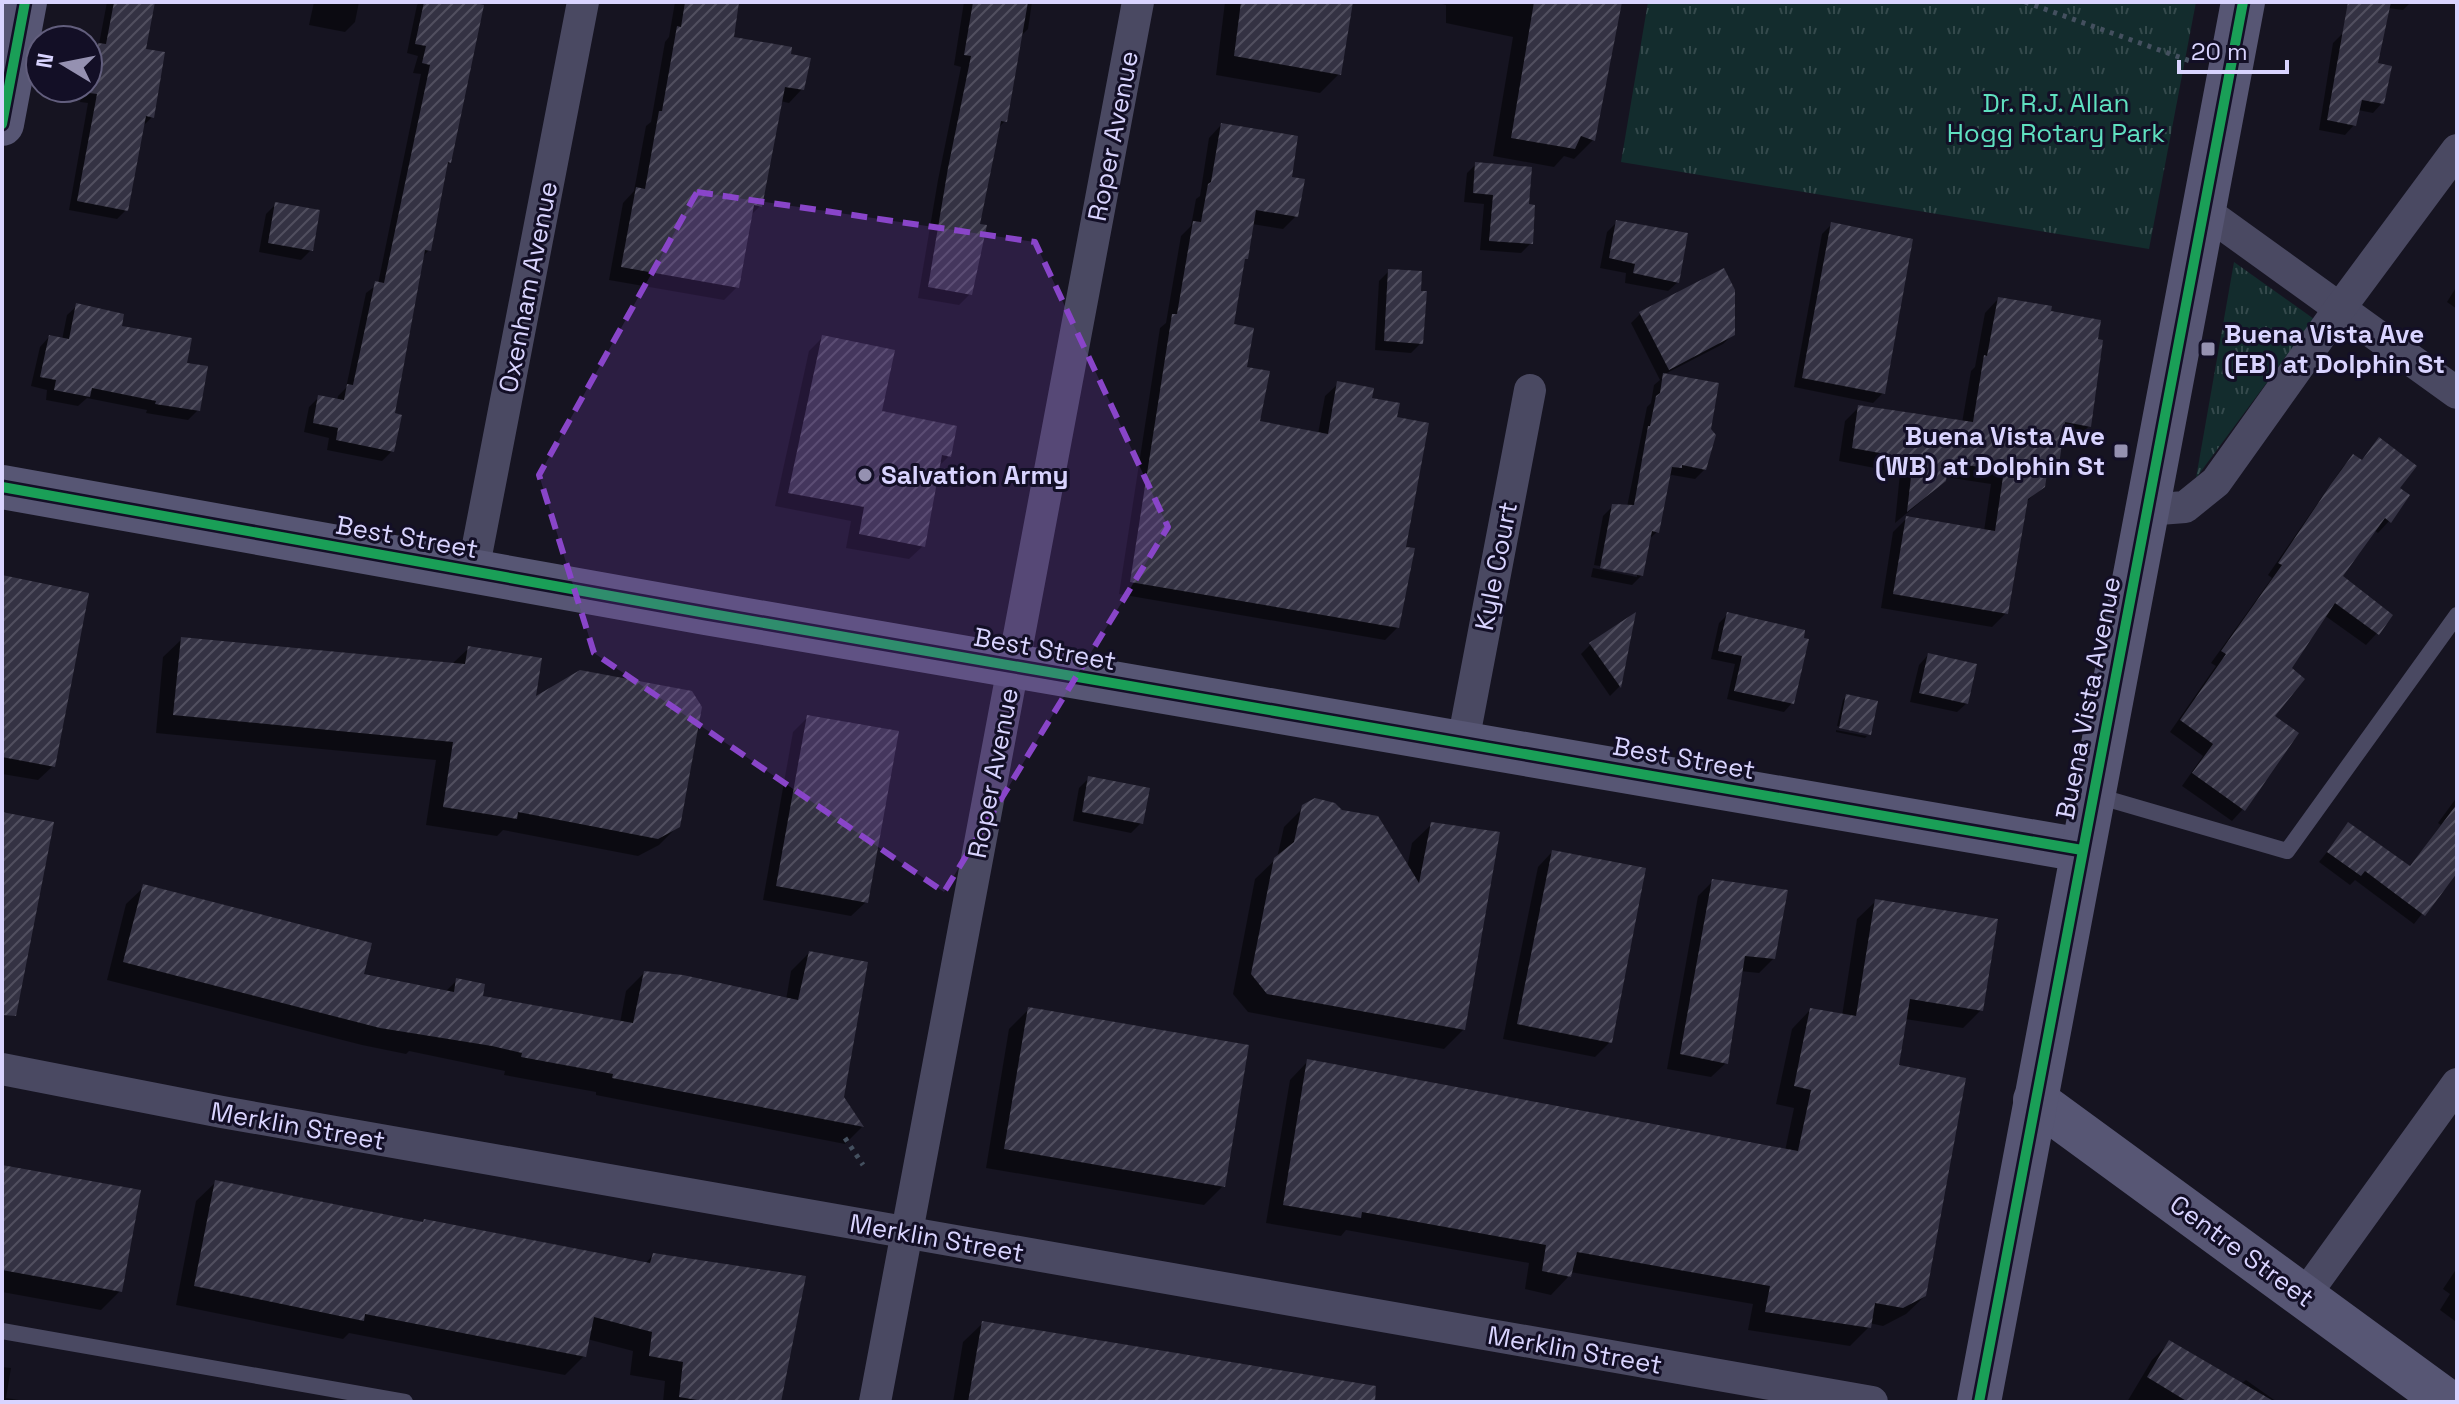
<svg xmlns="http://www.w3.org/2000/svg" width="2459" height="1404" font-family="'Space Grotesk',sans-serif">
  <defs>
    <pattern id="park-tufts" width="24" height="20" patternUnits="userSpaceOnUse" patternTransform="scale(2)"><rect width="24" height="20" fill="#132c2d"/><path d="M3 7l-1-3M5 7V3M7 7l1-3M15 17l-1-3M17 17v-4M19 17l1-3" fill="none" stroke="#354a4c"/></pattern>
    <pattern id="building-hatch" width="6" height="6" patternUnits="userSpaceOnUse" patternTransform="scale(2)"><rect width="6" height="6" fill="#343243"/><path d="M-1 1l2-2M0 6l6-6M5 7l2-2" fill="none" stroke="#514f5f"/></pattern>
  </defs>
  <rect width="100%" height="100%" fill="#161421"/>
  <g fill="url(#park-tufts)">
    <path d="M1648,2h548l-47,247 -528,-87z"/>
    <path d="M2234,262l80,57 -118,159z"/>
  </g>
  <g fill="#0007">
    <path d="M107,2h46l-9,48 8,67 -10,10 -16,83 -9,9 -48,-9 19,-107 -8,-1 3,-14h5l1,-34 10,-10z"/>
    <path d="M314,2h45l-4,20 -10,10 -36,-7z"/>
    <path d="M420,2h49l-19,160 -5,5 -16,83 -8,8 -28,156 -1,37 -10,10 -55,-11 2,-12 -25,-6 5,-25 10,-10 18,4 1,-5 8,-8 20,-95 12,-9 43,-210 -8,-1 5,-17 -11,-3 10,-48z"/>
    <path d="M675,2h62l-6,36 58,18 13,33 -13,14 -9,-2 -20,105 -10,10 -13,71 -13,13 -115,-20 14,-77 11,-12 12,-65 5,-4 14,-80 4,-5z"/>
    <path d="M964,2h68l-4,27 -8,8 -15,84 -8,8 -20,96 -7,69 -11,11 -41,-7 20,-118 23,-113 -7,-2z"/>
    <path d="M1225,2h126l-12,72 -19,19 -104,-18z"/>
    <path d="M1434,2h186l-27,138 -19,19 -10,-3 -10,11 -61,-11 20,-119 -67,-14v-18z"/>
    <path d="M2350,2h61l-8,8 -15,-2 -12,57 6,38 -9,10 -15,-3 -4,15 -9,10 -26,-5 14,-87 10,-10z"/>
    <path d="M1221,125l68,53 7,38 -13,13 -31,-5 -9,37 -12,65 26,96 61,12 7,-38 13,-12 31,16 26,19 9,129 -6,79 -13,13 -266,-46 41,-266 6,-5 15,-87 10,-10 5,-27 4,-3 9,-58z"/>
    <path d="M1476,164l50,42 5,37 -10,10 -41,-3 4,-46 -20,-2 3,-29z"/>
    <path d="M276,204l35,46 -10,10 -42,-8 7,-38z"/>
    <path d="M1617,222l61,60 -10,9 -43,-8 1,-10 -26,-5 7,-36z"/>
    <path d="M1832,224l51,169 -10,10 -79,-16 28,-153z"/>
    <path d="M1389,271l32,72 -10,10 -36,-3 4,-69z"/>
    <path d="M2457,286v23l-10,-7z"/>
    <path d="M1998,299l91,127 -14,14 -14,-3 -4,27 -12,13 -2,9 -18,17 -19,110 -14,14 -111,-19 12,-76 14,-14 77,13 7,-47 -46,-7 -15,17 -35,29 5,-50 -61,-12 6,-40 14,-14 103,16 9,-52 4,-4 10,-54z"/>
    <path d="M77,306l108,58 13,46 -10,10 -42,-7 1,-3 -60,-12 -9,8 -32,-6 1,-10 -16,-4 9,-39 9,-10 13,3 5,-25z"/>
    <path d="M1640,314l93,20 -10,10 -60,31 42,94 -10,10 -23,-4 -4,2 -11,55 -9,8 -7,36 -9,9 -41,-8 2,-9 44,9v-4l-43,-8 9,-49 10,-10 14,1 20,-100 4,-4 3,-18 6,-5 -29,-57z"/>
    <path d="M823,337l56,76 70,43 -11,11 -15,79 -14,13 -63,-11 5,-27 -76,-15 34,-155z"/>
    <path d="M2380,440l18,49 -9,32 -11,12 -4,-3 -34,46 37,57 -11,12 -42,-30 -35,53 -46,141 -11,12 -50,-35 21,-30 -33,-24 46,-66 -5,-3 61,-85 -4,-3 74,-107 11,-12 8,6z"/>
    <path d="M2,578l51,188 -15,14 -36,-6z"/>
    <path d="M1728,614l64,89 -8,9 -57,-13 8,-35 -24,-5 8,-36z"/>
    <path d="M1633,616l-14,71 -9,9 -29,-42 10,-10z"/>
    <path d="M182,639l270,25 17,-16 209,178 -19,19 -21,11 -135,-26 -6,6 -71,-11 10,-65 -280,-27 7,-76z"/>
    <path d="M1928,655l39,48 -10,9 -47,-10 9,-37z"/>
    <path d="M1847,696l22,36 -32,-6 6,-26z"/>
    <path d="M808,717l58,185 -15,14 -88,-16 30,-168z"/>
    <path d="M1836,730l31,6 -2,2 -29,-6z"/>
    <path d="M1089,778l52,45 -10,10 -58,-12 6,-33z"/>
    <path d="M2457,797v72l-43,55 -59,-44 -5,5 -31,-23 30,-37 60,43 32,-43 -3,-2z"/>
    <path d="M1304,807l103,61 5,-25 20,-19 32,205 -20,20 -196,-37 -15,-18 22,-115 22,-21 7,-31z"/>
    <path d="M1552,852l58,190 -15,15 -92,-18 35,-172z"/>
    <path d="M1713,881l61,77 -15,15 -19,-2 -14,92 -15,14 -44,-8 31,-173z"/>
    <path d="M144,887l218,89 83,16 12,-12 23,17 140,26 6,-32 18,-18 142,27 5,-29 18,-18 33,145 20,29 -17,17 -249,-49v-3l-92,-17 1,-4 -96,-20 -3,3 -44,-9 -255,-65 19,-76z"/>
    <path d="M1876,901l105,109 -18,18 -58,-9 -8,48 28,229 -19,18 -23,12 -14,-3v4l-19,19 -102,-16 5,-26 -183,-32 -1,4 -18,19 -26,-6 4,-26 -183,-33 -5,6 -75,-13 24,-143 18,-19 477,90 9,-43 -18,-4 16,-75 18,-19 32,6 15,-97z"/>
    <path d="M1029,1009l194,177 -19,19 -218,-37 23,-139z"/>
    <path d="M2,1167l118,124 -19,19 -99,-18z"/>
    <path d="M216,1182l205,42 224,40 8,-9 126,147h-116l2,-21 -35,-6 3,-24 -46,-12 -3,17 -19,19 -216,-42 -6,6 -167,-34 20,-104z"/>
    <path d="M2457,1268v58l-2,-5 -15,-11 10,-16 -7,-5z"/>
    <path d="M983,1323l385,79h-415l10,-60z"/>
    <path d="M2170,1342l71,42 5,-4 31,22h-150l25,-42z"/>
    <path d="M2,1367l9,1 -5,30 26,4h-30z"/>
  </g>
  <g fill="url(#building-hatch)">
    <path d="M114,2h41l-9,47 19,3 -11,66 -8,-2 -18,95 -51,-10 20,-107 -8,-1 9,-50 8,1z"/>
    <path d="M424,2h46l14,3 -33,158 -3,-1 -17,89 -6,-1 -30,163 7,2 -8,37 -58,-12 2,-12 -25,-5 5,-28 26,5 3,-16 6,1 22,-104 9,2 46,-218 -8,-2 4,-17 -11,-2z"/>
    <path d="M685,2h54l-5,35 58,10 -1,7 20,4 -7,32 -19,-3 -23,120 -8,-2 -15,83 -118,-21 15,-80 9,2 14,-78h3l15,-85 4,1z"/>
    <path d="M973,2h55l-21,120 -6,-1 -21,103 7,1 -15,70 -44,-8 20,-119 23,-112 -7,-1z"/>
    <path d="M1241,2h112l-12,73 -107,-19z"/>
    <path d="M1534,2h88l-27,139 -14,-5 -6,13 -64,-11z"/>
    <path d="M2348,2h43l-13,61 14,3 -8,38 -22,-4 -6,26 -29,-6z"/>
    <path d="M1221,123l77,13 -6,41 13,2 -7,38 -42,-7 -8,49h-3l-11,65 20,4 -7,39 23,4 -10,50 68,13 9,-53 37,7 -2,10 28,5 -3,14 32,6 -23,124 9,1 -16,80 -269,-46 42,-268h5l16,-93 8,1 7,-38 3,-2z"/>
    <path d="M1475,162l57,5 -3,37 6,1 -2,39 -44,-3 4,-46 -20,-2z"/>
    <path d="M275,202l45,8 -7,41 -45,-8z"/>
    <path d="M1616,220l72,13 -9,50 -46,-10 2,-9 -26,-6z"/>
    <path d="M1831,222l82,17 -28,155 -83,-16z"/>
    <path d="M1724,268l11,22v45l-66,35 -30,-58z"/>
    <path d="M1388,269l34,2 -1,20h6l-4,53 -39,-3z"/>
    <path d="M1998,297l54,9 -1,5 50,9 -3,19 5,1 -12,87 -26,-5 -6,43 -12,9 -2,13 -17,12 -20,115 -115,-20 13,-78 89,15 9,-61 -55,-7 -3,18 -39,31 6,-53 -61,-11 6,-43 115,17 11,-67 3,1z"/>
    <path d="M76,303l48,11 -2,12 70,12 -5,25 21,3 -8,45 -45,-7 1,-3 -64,-13 -2,9 -36,-7 2,-10 -16,-3 9,-42 20,4z"/>
    <path d="M822,335l73,15 -13,61 75,15 -6,31 -9,-2 -17,92 -66,-13 5,-27 -76,-14z"/>
    <path d="M1663,373l56,10 -8,46 5,6 -10,35 -24,-5v3l-10,-1 -13,66 -7,-2 -9,45 -43,-8 12,-64 22,1 14,-79h2l6,-30 4,-3z"/>
    <path d="M2379,437l38,29 -17,22 10,7 -19,28 -6,-5 -42,58 50,39 -14,20 -44,-32 -43,65 13,11 -30,37 24,17 -54,78 -53,-38 21,-29 -33,-24 46,-66 -5,-3 61,-86 -4,-2 53,-79 22,-30 9,6z"/>
    <path d="M2,575l87,18 -34,174 -53,-10z"/>
    <path d="M1636,612l-15,76 -32,-45z"/>
    <path d="M1727,612l78,18 -1,8 5,1 -15,65 -60,-13 8,-35 -24,-5z"/>
    <path d="M181,637l284,27 3,-18 74,12 -6,38 44,-26 112,21 10,16 -22,120 -22,12 -140,-27 -1,7 -74,-12 10,-65 -280,-27z"/>
    <path d="M1928,653l49,11 -9,40 -49,-11z"/>
    <path d="M1846,694l32,7 -7,34 -32,-7z"/>
    <path d="M807,715l92,16 -31,172 -92,-17z"/>
    <path d="M1088,776l62,12 -7,36 -61,-12z"/>
    <path d="M1315,798l20,5 7,7 36,6 41,67 12,-61 69,10 -35,198 -198,-36 -16,-20 23,-116 20,-16 8,-37z"/>
    <path d="M2457,804v69l-32,43 -60,-45 -4,5 -34,-24 21,-30 62,44z"/>
    <path d="M2,812l52,10 -38,194 -14,-1z"/>
    <path d="M1552,850l94,18 -34,175 -95,-19z"/>
    <path d="M1712,879l76,11 -13,69 -30,-3 -17,108 -48,-10z"/>
    <path d="M143,884l229,59 -8,31 90,18 2,-14 29,6 -2,12 150,27 11,-52 39,4 115,25 11,-49 59,11 -24,135 20,30 -252,-49 1,-4 -92,-17 1,-4 -30,-7 -112,-18 -257,-66z"/>
    <path d="M1875,899l123,20 -15,92 -73,-12 -11,66 67,13 -40,218 -23,12 -28,-5 -4,25 -106,-16 5,-26 -193,-34 -6,25 -29,-6 4,-26 -184,-33 -1,6 -78,-13 24,-146 491,92 13,-61 -17,-4 16,-78 46,8z"/>
    <path d="M1028,1007l221,38 -24,142 -221,-38z"/>
    <path d="M2,1165l139,25 -19,102 -120,-22z"/>
    <path d="M215,1180l208,42 1,-3 226,44 3,-10 153,23 -25,126h-71l-31,-5 4,-35 -34,-6 3,-24 -58,-15 -8,40 -221,-43 -1,7 -170,-35z"/>
    <path d="M982,1321l394,65 -1,16h-407z"/>
    <path d="M2169,1340l106,62h-87l-41,-25z"/>
  </g>
  <g fill="none" stroke-linecap="round" stroke-linejoin="round">
    <g stroke="#44505f" stroke-width="5" stroke-dasharray="4 6" stroke-linecap="butt">
      <path d="M2025,2l168,60"/>
      <path d="M845,1138l18,27"/>
    </g>
    <g stroke="#4a4962" stroke-width="16">
      <path d="M2094,795l193,56 170,-236"/>
      <path d="M2,1331l403,71"/>
    </g>
    <g stroke="#4a4962" stroke-width="32">
      <path d="M2203,210l254,183"/>
      <path d="M2146,510l39,-3 31,-25 124,-174 117,-158"/>
      <path d="M473,571l110,-569"/>
      <path d="M1463,742l67,-352"/>
      <path d="M2,1069l220,43 1650,290"/>
      <path d="M2305,1295l152,-211"/>
      <path d="M875,1402l263,-1400"/>
    </g>
    <g stroke="#575674" stroke-width="44">
      <path d="M2,124l23,-122"/>
      <path d="M2,487l704,126 1376,237"/>
      <path d="M2035,1100l413,302"/>
      <path d="M1979,1402l264,-1400"/>
    </g>
    <defs>
      <g id="cycleway">
        <path d="M2,124l23,-122"/>
        <path d="M2,487l704,126 1376,237"/>
        <path d="M1979,1402l264,-1400"/>
      </g>
    </defs>
    <use href="#cycleway" stroke="#130f26" stroke-width="15"/>
    <use href="#cycleway" stroke="#1a9f57" stroke-width="10"/>
  </g>
  <path fill="#8945c9" fill-opacity="0.2" stroke="#8945c9" stroke-width="6" stroke-dasharray="16 10" stroke-linejoin="round" d="M697,192l338,50 133,285 -224,365 -350,-239 -55,-178z"/>
  <g fill="#9591b1" stroke="#130f26" stroke-width="3">
    <rect x="2200" y="341" width="16" height="16" rx="4"/>
    <rect x="2113" y="443" width="16" height="16" rx="4"/>
    <circle cx="865" cy="475" r="8"/>
  </g>
  <g text-anchor="middle" dominant-baseline="central" stroke-width="6" stroke-linejoin="round" paint-order="stroke">
    <g font-size="26" fill="#5fe0c0" stroke="#130f26">
      <text x="2056" y="103">Dr. R.J. Allan<tspan x="2056" dy="30">Hogg Rotary Park</tspan></text>
    </g>
    <g font-size="26" fill="#d9d4ff" stroke="#130f26">
      <text transform="translate(1113 136) rotate(-79)">Roper Avenue</text>
      <text transform="translate(528 287) rotate(-79)">Oxenham Avenue</text>
      <text transform="translate(407 537) rotate(10)">Best Street</text>
      <text transform="translate(1496 566) rotate(-79)">Kyle Court</text>
      <text transform="translate(1045 649) rotate(10)">Best Street</text>
      <text transform="translate(2088 698) rotate(-79)">Buena Vista Avenue</text>
      <text transform="translate(1684 758) rotate(10)">Best Street</text>
      <text transform="translate(993 773) rotate(-79)">Roper Avenue</text>
      <text transform="translate(298 1126) rotate(10)">Merklin Street</text>
      <text transform="translate(937 1238) rotate(10)">Merklin Street</text>
      <text transform="translate(2242 1251) rotate(36)">Centre Street</text>
      <text transform="translate(1575 1350) rotate(10)">Merklin Street</text>
    </g>
    <g font-size="26" font-weight="bold" fill="#d9d4ff" stroke="#130f26" text-anchor="start">
      <text x="2224" y="334">Buena Vista Ave<tspan x="2224" dy="30">(EB) at Dolphin St</tspan></text>
      <text x="2105" y="436" text-anchor="end">Buena Vista Ave<tspan x="2105" dy="30">(WB) at Dolphin St</tspan></text>
      <text x="881" y="475">Salvation Army</text>
    </g>
  </g>
  <rect width="2459" height="1404" fill="none" stroke="#d9d4ff" stroke-width="8"/>
  <g transform="translate(64 64) rotate(280)"><circle r="38" fill="#130f26" stroke="#625e7d" stroke-width="2"/>
  <path d="M0-6L14 30L0 20L-14 30Z" fill="#9591b1"/>
  <text y="-12" font-size="22" font-weight="bold" text-anchor="middle" fill="#d9d4ff">N</text>
  </g>
  <path d="M2179 60v12h108v-12" fill="none" stroke="#d9d4ff" stroke-width="4"/>
  <text x="2191" y="60" font-size="24" fill="#d9d4ff" stroke="#130f26" stroke-width="6" paint-order="stroke">20 m</text>
</svg>
